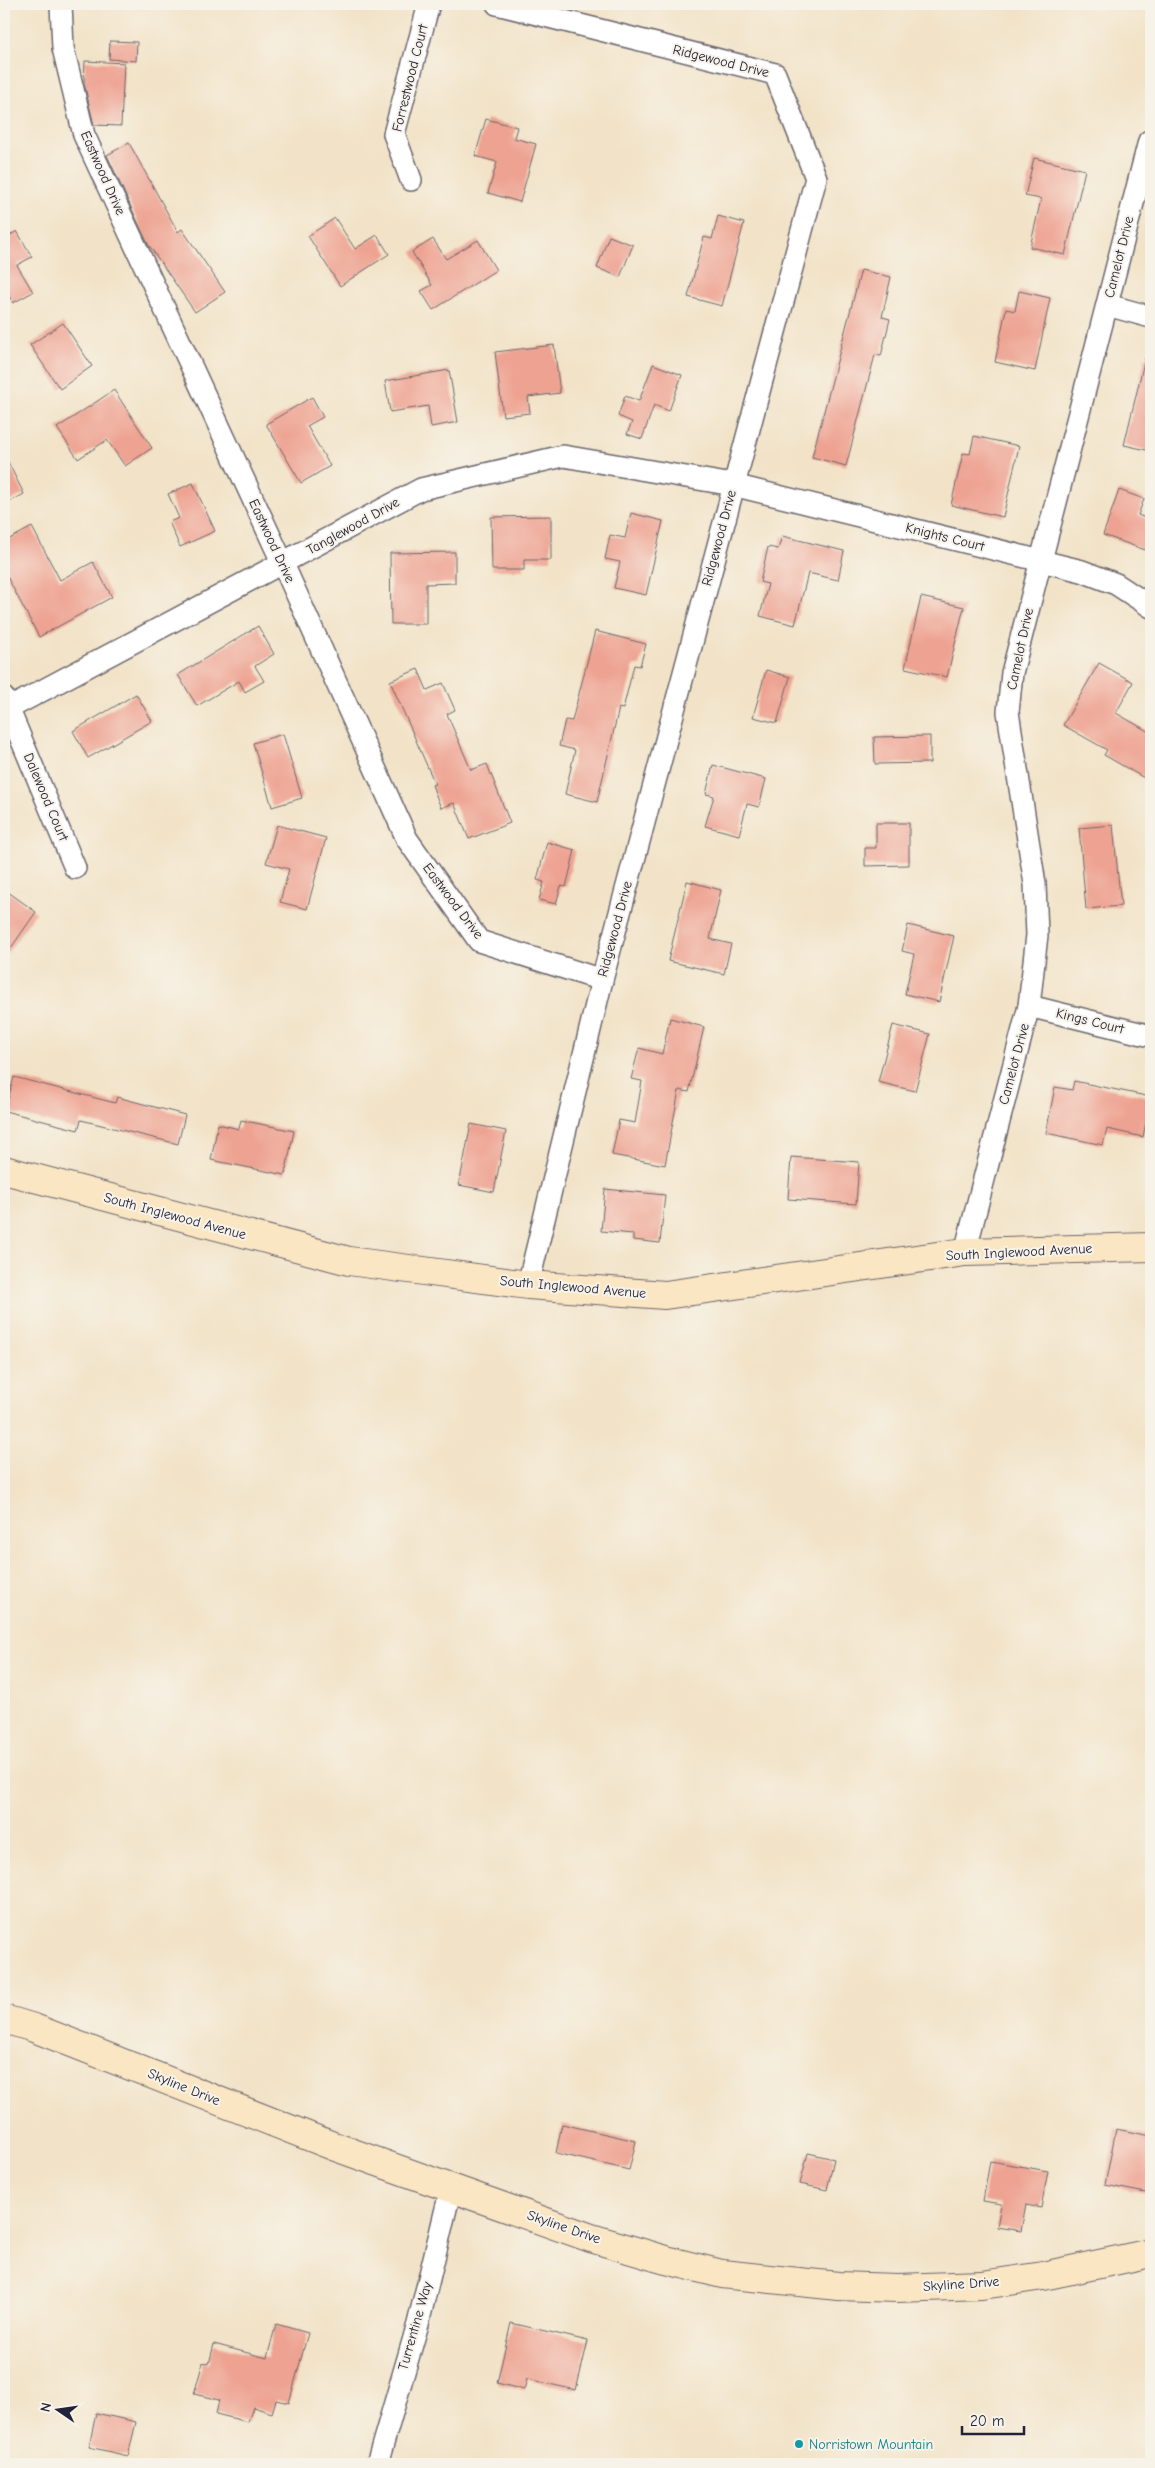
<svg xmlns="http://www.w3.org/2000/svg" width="1155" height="2468" font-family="'Comic Neue',sans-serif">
  <rect width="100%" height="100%" fill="#f7f3e8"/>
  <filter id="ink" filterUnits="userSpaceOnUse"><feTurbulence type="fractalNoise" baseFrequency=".02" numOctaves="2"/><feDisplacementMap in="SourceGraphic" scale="10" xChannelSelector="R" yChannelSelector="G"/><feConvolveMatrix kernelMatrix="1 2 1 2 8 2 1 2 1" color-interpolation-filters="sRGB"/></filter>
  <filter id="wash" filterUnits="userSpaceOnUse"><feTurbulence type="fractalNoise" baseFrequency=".0096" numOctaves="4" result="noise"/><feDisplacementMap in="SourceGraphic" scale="20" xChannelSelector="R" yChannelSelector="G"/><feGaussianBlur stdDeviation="1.12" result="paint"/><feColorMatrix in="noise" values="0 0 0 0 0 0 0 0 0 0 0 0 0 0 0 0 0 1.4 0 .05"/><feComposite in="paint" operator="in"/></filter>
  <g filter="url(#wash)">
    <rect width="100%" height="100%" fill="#f2e3c8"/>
    <g id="blocks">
      <g fill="#eea392">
        <path d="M110,41l27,1 -1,19 -27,-2z"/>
        <path d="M85,61l39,2 -3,63 -27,-1 -10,-42z"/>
        <path d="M486,119l31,8 -3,11 22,6 -16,58 -32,-9 9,-31 -22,-6z"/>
        <path d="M129,143l49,89 4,-3 43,63 -30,20 -47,-68 -41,-89z"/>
        <path d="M1034,158l51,12 -20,85 -35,-8 11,-48 -16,-3z"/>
        <path d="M718,216l26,7 -22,83 -34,-9 16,-60 8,2z"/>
        <path d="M335,218l20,31 22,-14 12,19 -49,32 -32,-50z"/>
        <path d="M17,231l15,26 -15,8 16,27 -20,11 -9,-16v-48z"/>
        <path d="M609,236l24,9 -13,32 -23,-9z"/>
        <path d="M433,239l13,20 32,-19 18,30 -63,40 -12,-19 11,-6 -20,-33z"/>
        <path d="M861,270l30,7 -9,40 8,2 -9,37 -6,-1 -29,111 -34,-9z"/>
        <path d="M1019,291l31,7 -15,73 -40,-9 11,-53 9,2z"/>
        <path d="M63,323l29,43 -32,23 -30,-44z"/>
        <path d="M554,345l6,48 -32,4 2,16 -27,3 -8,-64z"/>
        <path d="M1145,358h6v93l-27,-6z"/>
        <path d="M653,364l29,11 -13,36 -15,-6 -12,34 -15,-5 5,-12 -14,-6 7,-20 14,5z"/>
        <path d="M449,370l9,52 -27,5 -3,-21 -38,6 -5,-31z"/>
        <path d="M114,390l38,58 -27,18 -18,-26 -29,19 -21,-31z"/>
        <path d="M312,397l11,20 -16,9 23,40 -29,17 -35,-59z"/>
        <path d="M974,436l45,10 -16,71 -52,-12 12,-52 7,1z"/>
        <path d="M4,454l20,40 -20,11z"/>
        <path d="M193,483l22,48 -35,16 -11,-25 10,-4 -11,-24z"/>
        <path d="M1119,490l25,9 -6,16 13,5v32l-48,-17z"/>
        <path d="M631,513l32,8 -17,74 -32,-7 6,-26 -15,-3 5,-24 15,3z"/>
        <path d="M551,516v44h-27v10h-32l-1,-53z"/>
        <path d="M32,527l28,53 33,-18 19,35 -73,40 -35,-66v-29z"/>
        <path d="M782,536l62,15 -6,29 -30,-7 -13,52 -35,-9 8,-32 -8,-2 8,-35 10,2z"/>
        <path d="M455,552v31l-29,1v40h-35l-1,-71z"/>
        <path d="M921,597l43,10 -17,70 -42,-9z"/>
        <path d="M258,626l16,28 -19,12 9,15 -19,11 -6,-11 -42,25 -19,-31z"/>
        <path d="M595,631l51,13 -6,22 -6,-1 -11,44 -4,-1 -22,94 -32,-8 10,-44 -16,-4 6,-26 7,1z"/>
        <path d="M1099,663l34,19 -17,31 35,20v49l-47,-27 3,-5 -44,-25z"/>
        <path d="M418,669l9,21 16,-7 12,27 -8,4 24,56 16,-6 23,59 -41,16 -15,-36 -13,5 -9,-23 3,-1 -45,-103z"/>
        <path d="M766,670l24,7 -13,46 -24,-6z"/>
        <path d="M136,694l16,27 -64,37 -15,-27z"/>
        <path d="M283,734l19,64 -30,9 -19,-64z"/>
        <path d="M930,736v27l-55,1 -1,-27z"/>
        <path d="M713,765l53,14 -7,28 -12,-3 -8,31 -34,-9 9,-30 -8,-2z"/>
        <path d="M876,823h33v42l-44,1v-18h11z"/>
        <path d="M277,825l49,13 -19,71 -27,-7 9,-33 -23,-6z"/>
        <path d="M1113,825l8,81 -35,3 -7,-81z"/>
        <path d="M547,842l28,8 -9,37 -5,-1 -5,18 -17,-4 5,-18 -7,-2z"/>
        <path d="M687,881l34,9 -11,49 21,5 -7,30 -56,-13z"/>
        <path d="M4,889l32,23 -32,46z"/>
        <path d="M908,925l46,11 -15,66 -34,-8 9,-40 -12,-3z"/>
        <path d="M670,1018l34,9 -15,65 -10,-2 -14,75 -53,-10 7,-35 16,3 7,-42 -11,-2 8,-31 23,6z"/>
        <path d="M893,1025l37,9 -15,57 -37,-9z"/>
        <path d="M14,1077l101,26 2,-6 68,18 -7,29 -97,-24 -3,10 -73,-19z"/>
        <path d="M1074,1081l77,16 -8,40 -36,-8 -4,16 -57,-12 9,-46 17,3z"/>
        <path d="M241,1120l53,11 -9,44 -74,-15 7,-36 21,5z"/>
        <path d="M471,1124l35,7 -12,61 -35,-7z"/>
        <path d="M791,1157l68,5 -3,42 -68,-5z"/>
        <path d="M605,1189l60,6 -5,48 -27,-3v-6l-32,-3z"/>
        <path d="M562,2124l74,17 -7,29 -73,-17z"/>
        <path d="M1116,2129l35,7v58l-46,-9z"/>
        <path d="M808,2153l26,6 -7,31 -27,-6z"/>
        <path d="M990,2161l58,10 -7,37 -15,-3 -5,26 -24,-4 4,-23 -18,-3z"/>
        <path d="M511,2323l77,18 -12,49 -49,-11 -3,11 -27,-7z"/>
        <path d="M276,2324l32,9 -19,70 -13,-3 -4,13 -19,-6 -5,15 -32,-8 3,-14 -25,-6 9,-32 6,2 5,-20 53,14z"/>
        <path d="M96,2413l40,9 -8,34 -39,-9z"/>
      </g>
    </g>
  </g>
  <g filter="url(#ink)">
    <use href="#blocks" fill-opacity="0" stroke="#6b666c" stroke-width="1"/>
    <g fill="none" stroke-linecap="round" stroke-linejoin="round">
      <defs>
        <g id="street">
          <path d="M61,4l2,44 21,87 199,429 124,275 72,102 123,39"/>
          <path d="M497,4l278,70 41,104 -214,802 -74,305"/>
          <path d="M411,180l-17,-46 35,-130"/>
          <path d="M1107,305l44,12"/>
          <path d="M4,698l71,170"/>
          <path d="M4,711l417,-222 142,-33 170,29 349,86 34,13 35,23"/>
          <path d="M1029,1006l122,30"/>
          <path d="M965,1252l64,-246 8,-71 -2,-51 -27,-172 4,-39 137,-532"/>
          <path d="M377,2464l41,-140 33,-136"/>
        </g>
        <g id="secondary">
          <path d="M4,1170l345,91 179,24 137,10 300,-43 186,-5"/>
          <path d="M4,2019l30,9 299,118 258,92 75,22 56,14 116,12 59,2 85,-3 61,-9 108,-23"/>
        </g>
      </defs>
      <use href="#street" stroke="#6b666c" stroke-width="24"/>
      <use href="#secondary" stroke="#6b666c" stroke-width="30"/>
      <use href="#street" stroke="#fff" stroke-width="21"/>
      <use href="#secondary" stroke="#fbe6c3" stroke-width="28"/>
    </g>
  </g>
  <circle fill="#0f9aa8" stroke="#f7f3e8" stroke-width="2" cx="799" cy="2444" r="5"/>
  <g text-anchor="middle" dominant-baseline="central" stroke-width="4" stroke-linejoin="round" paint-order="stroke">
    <g font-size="14" fill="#22223b" stroke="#f7f3e8">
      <text transform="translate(721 61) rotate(14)">Ridgewood Drive</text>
      <text transform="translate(410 78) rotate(-76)">Forrestwood Court</text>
      <text transform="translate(103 173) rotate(66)">Eastwood Drive</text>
      <text transform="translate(1119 257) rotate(-76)">Camelot Drive</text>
      <text transform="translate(353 526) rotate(-29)">Tanglewood Drive</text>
      <text transform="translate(945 537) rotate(14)">Knights Court</text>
      <text transform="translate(719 538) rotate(-75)">Ridgewood Drive</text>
      <text transform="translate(272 541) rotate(65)">Eastwood Drive</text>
      <text transform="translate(1020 649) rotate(-78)">Camelot Drive</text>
      <text transform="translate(46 797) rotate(67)">Dalewood Court</text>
      <text transform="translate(453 901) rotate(53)">Eastwood Drive</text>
      <text transform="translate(615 929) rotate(-75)">Ridgewood Drive</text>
      <text transform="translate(1090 1021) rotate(14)">Kings Court</text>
      <text transform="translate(1014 1064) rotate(-75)">Camelot Drive</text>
      <text transform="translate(175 1216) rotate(15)">South Inglewood Avenue</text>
      <text transform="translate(1019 1252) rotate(-3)">South Inglewood Avenue</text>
      <text transform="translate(573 1287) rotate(5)">South Inglewood Avenue</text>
      <text transform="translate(184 2087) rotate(22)">Skyline Drive</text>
      <text transform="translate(564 2227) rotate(19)">Skyline Drive</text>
      <text transform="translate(961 2284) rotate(-4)">Skyline Drive</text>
      <text transform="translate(415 2326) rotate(-74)">Turrentine Way</text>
    </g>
    <g font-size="14" fill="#0d838f" stroke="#f7f3e8" text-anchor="start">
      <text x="809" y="2444">Norristown Mountain</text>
    </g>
  </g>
  <rect width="1155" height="2468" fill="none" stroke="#f7f3e8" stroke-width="20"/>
  <g transform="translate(58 2410) rotate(283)" stroke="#f7f3e8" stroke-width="4" paint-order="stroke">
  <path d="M0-4L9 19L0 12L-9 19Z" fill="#22223b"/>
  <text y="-8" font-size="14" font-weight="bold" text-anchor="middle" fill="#22223b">N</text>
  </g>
  <path d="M962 2426v8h62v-8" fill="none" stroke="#22223b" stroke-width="2.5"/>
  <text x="970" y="2426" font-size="15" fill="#22223b" stroke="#f7f3e8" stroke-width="4" paint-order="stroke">20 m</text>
</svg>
